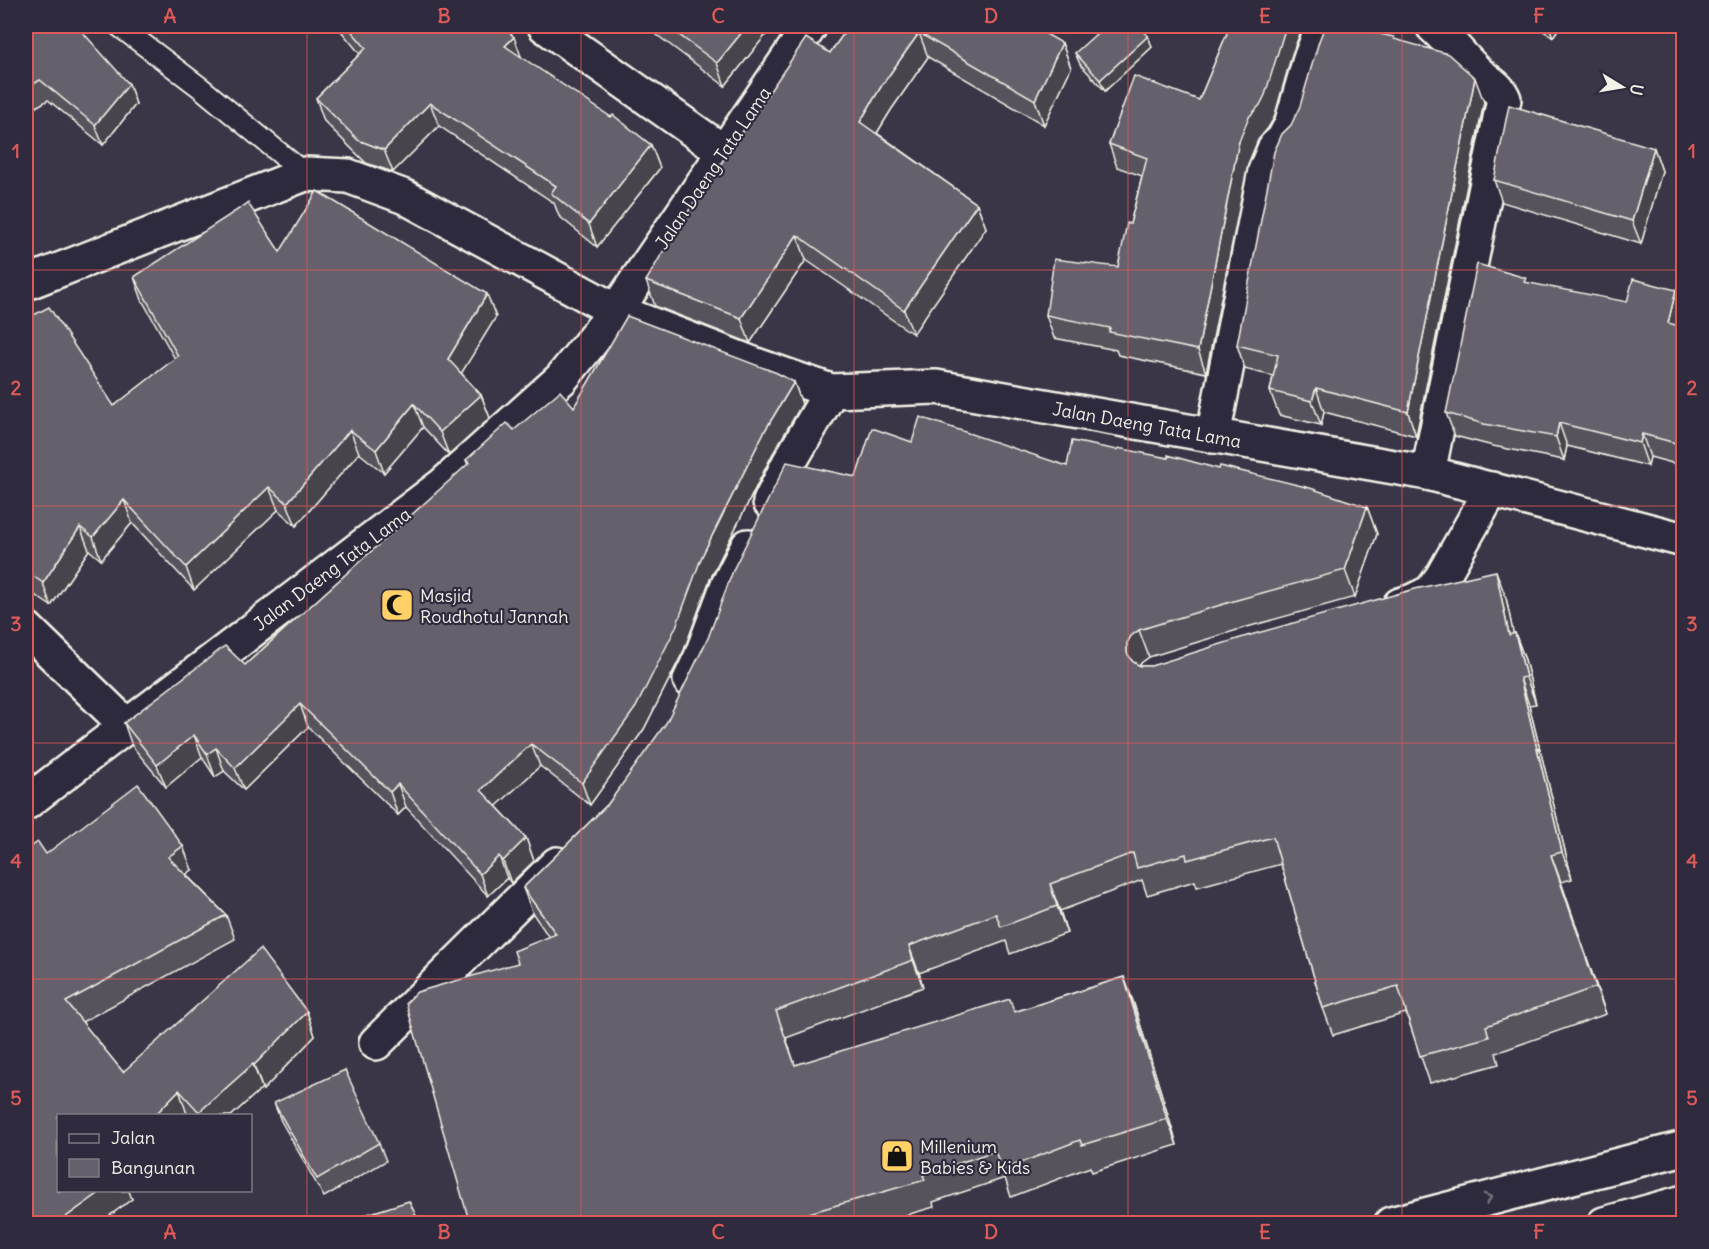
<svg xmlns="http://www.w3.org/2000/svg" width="1709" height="1249" font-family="Delius,sans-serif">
  <rect width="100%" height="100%" fill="#3b3647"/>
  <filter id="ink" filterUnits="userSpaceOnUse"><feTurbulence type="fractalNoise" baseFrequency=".0167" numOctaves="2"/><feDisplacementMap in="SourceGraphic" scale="12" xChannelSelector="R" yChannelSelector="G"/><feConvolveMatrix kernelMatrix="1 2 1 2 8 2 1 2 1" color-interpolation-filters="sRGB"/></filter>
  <g filter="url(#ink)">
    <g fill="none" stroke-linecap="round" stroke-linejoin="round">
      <defs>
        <path id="lane" d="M119,26l82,62 104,86"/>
        <g id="street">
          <path d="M545,26l179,126"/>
          <path d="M26,283l279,-109 43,2 57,21 211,114 137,53 78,27 105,-4 492,86 256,67"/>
          <path d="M1213,436l52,-265 10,-24 8,-7 8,-15 19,-66 13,-33"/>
          <path d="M1428,473l76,-374c-6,-14 -17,-17 -27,-27 -16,-15 -28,-32 -44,-46"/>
          <path d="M770,502l19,-39 42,-72"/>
          <path d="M1400,605l13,-4 18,-9 11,-15 50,-88"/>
          <path d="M26,628l100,97"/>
          <path d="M690,680l11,-23 26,-70 21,-41"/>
          <path d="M26,803l418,-319 117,-105 55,-68 194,-285"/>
          <path d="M376,1043l181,-179"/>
        </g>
        <g id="highway">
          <path d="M1391,1224l293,-76"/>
          <path d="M1604,1224l80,-22"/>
        </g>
      </defs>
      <use href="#lane" stroke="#f4f1e8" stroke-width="24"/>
      <use href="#street" stroke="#f4f1e8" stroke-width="38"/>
      <use href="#highway" stroke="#f4f1e8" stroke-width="38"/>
      <use href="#lane" stroke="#2f2a3d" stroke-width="20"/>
      <use href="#street" stroke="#2f2a3d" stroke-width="33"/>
      <use href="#highway" stroke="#2f2a3d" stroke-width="33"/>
    </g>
    <g fill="#57535d" stroke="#f4f1e8" stroke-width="1.5">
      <path d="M26,26l103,58 7,20 -33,41 -55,-45 -22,13z"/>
      <path d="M337,26h166l18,31 130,88 9,23 -63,79 -38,-31 -5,-13 -115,-77 -46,46 -27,-9 -42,-42 -8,-23 44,-44z"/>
      <path d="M645,26h124l-3,3 2,3 -43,54z"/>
      <path d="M849,26l213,17 9,25 -27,57 -116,-68 -37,53 -14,23 100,71 9,24 -73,106 -107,-74 -56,83 -95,-37 -9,-25 184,-228z"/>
      <path d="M1230,26h73l-11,28 -18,64 -6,10 -10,12 -10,24 -42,209 -88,-18 -2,-5 -62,-12 -8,-23 72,-48 12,-43 12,-48 -25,-9 -8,-23 90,-44z"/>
      <path d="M1535,26h25l-7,11z"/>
      <path d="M1148,36l4,11 -47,44 -25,-27 -5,-11z"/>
      <path d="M1396,40l88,62 -68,334 -92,-24 -3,13 -42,-10 -9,-24 3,-15 -28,-7 -8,-24z"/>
      <path d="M1654,148l8,23 -21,73 -139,-42 -8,-22z"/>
      <path d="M280,252l216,65 -35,56 20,22 9,23 -41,37 -26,-28 -39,46 -25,-20 -63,73 -18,-16 -84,80 -62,-67 -31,37 -12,-10 -38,56 -25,-17v-270l88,87 61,-47 -33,-59 -8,-23z"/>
      <path d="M1528,283l155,44v139l-33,-9 -2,9 -81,-20 -3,14 -71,-14 -38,-10 -9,-23z"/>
      <path d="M794,382l8,22 -30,51 -62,124 -26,71 -40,79 -54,76 -50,-39 -44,40 30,32 8,23 -23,22 -4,-5 -19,18 -82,-89 -8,8 -90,-88 -64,63 -20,-19 -9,6 -13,-20 -36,30 -34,-41 -8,-23 121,-58 223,-200 -2,-5 48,-30 60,-23z"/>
      <path d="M912,442l155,24 152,3 148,38 10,27 -22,63 -108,30 -98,30 -8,6 -2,3h12l355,-68 7,35h2l10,27 11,44 -7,1 43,174 -11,3 45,132 -110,39 3,11 -69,19 -24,-70 -73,22 -10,-27 -42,-144 -84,23 -2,-6 -48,14 -5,-15 -82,31 7,22 -57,21 -4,-13 -87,32 4,14 -137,51 9,27 219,-53 110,-35 10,27 43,141 -85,27 -2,-5 -79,30 -6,-19 -72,24 1,5 -59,17h-405l48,-261 31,-26 -16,-23 -10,-26 85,-84 248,-327z"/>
      <path d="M46,854l146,16 -6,4 40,41 9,24 -153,83 41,50 184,-60 8,24 -52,54 -1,-2 -31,28h-43l-1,-2 -1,2h-128l74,83 -34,25h-72z"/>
      <path d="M274,1103l105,40 7,18 -62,36 -43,-76z"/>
    </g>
    <g fill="#47444c" stroke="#f4f1e8" stroke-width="1.5">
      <path d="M747,26h22l-3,3 2,3 -43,54 -8,-23z"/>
      <path d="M1286,26h17l-11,28 -18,64 -6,10 -10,12 -10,24 -42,209 -8,-23 41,-209z"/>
      <path d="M1549,26h11l-7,11z"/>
      <path d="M919,33l9,24 -37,53 -22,36 -9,-24 22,-37z"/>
      <path d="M1148,36l4,11 -47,44 -5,-11z"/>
      <path d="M514,37l8,22 -17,-13z"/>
      <path d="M1062,43l9,25 -27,57 -9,-25z"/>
      <path d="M1475,78l9,24 -68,334 -8,-24z"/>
      <path d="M129,84l7,20 -33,41 -8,-20z"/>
      <path d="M430,103l9,23 -46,46 -9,-22z"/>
      <path d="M651,145l9,23 -63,79 -8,-23z"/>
      <path d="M1654,148l8,23 -21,73 -9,-23z"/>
      <path d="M977,204l9,24 -73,106 -9,-24z"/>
      <path d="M797,235l9,25 -56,83 -9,-25z"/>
      <path d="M1676,290l7,19v8l-6,29 -9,-23z"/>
      <path d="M487,294l9,23 -40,65 -8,-23z"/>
      <path d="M794,382l8,22 -30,51 -62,124 -26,71 -40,79 -54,76 -8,-22 120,-227 62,-124z"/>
      <path d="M1316,388l8,24 -3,13 -9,-24z"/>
      <path d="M481,395l9,23 -41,37 -9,-23z"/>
      <path d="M414,404l9,23 -39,46 -8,-23z"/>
      <path d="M1559,423l8,23 -3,14 -8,-23z"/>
      <path d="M350,430l9,23 -63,73 -9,-23z"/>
      <path d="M1642,434l8,23 -2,9 -8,-23z"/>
      <path d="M269,487l9,23 -84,80 -8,-23z"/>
      <path d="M124,500l8,23 -31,37 -8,-23z"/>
      <path d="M1367,507l10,27 -22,63 -10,-27z"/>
      <path d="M80,527l9,23 -38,56 -8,-23z"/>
      <path d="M1496,571l10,27 13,63 -10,-26z"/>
      <path d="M1139,630l10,27 -8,6 -4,7 -10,-17v-10l4,-7z"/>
      <path d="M1515,633l10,27 11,44 -10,-27z"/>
      <path d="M1520,678l9,27 43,174 -10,-27z"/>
      <path d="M300,704l8,23 -64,63 -9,-22z"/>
      <path d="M194,735l8,22 -36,30 -9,-22z"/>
      <path d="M531,744l9,22 -51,47 -8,-23z"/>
      <path d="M216,748l8,23 -9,6 -8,-23z"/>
      <path d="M398,784l8,23 -8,8 -8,-23z"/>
      <path d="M526,838l8,23 -23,22 -8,-22z"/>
      <path d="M183,846l9,24 -15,11 -9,-24z"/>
      <path d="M1551,855l10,27 45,132 -10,-27z"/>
      <path d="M499,856l8,22 -19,18 -8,-22z"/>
      <path d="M1050,884l10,27 7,22 -10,-27z"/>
      <path d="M909,946l10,27 4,14 -10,-27z"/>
      <path d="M1124,977l10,27 43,141 -10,-26z"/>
      <path d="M307,1012l8,24 -52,54 -9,-25z"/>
      <path d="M253,1064l9,24 -31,28h-31l-1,-4z"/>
      <path d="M179,1090l8,24 -1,2h-32z"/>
      <path d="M102,1191h27l3,8 -34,25h-42z"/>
    </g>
    <g fill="#65616c" stroke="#f4f1e8" stroke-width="1.5">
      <path d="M26,26h51l52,58 -34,41 -55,-45 -14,9z"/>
      <path d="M347,26h156l11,11 -9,9 106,71 2,-2 38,30 -62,79 -38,-31 5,-7 -126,-83 -46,47 -26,-10 -42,-42 50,-50z"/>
      <path d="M667,26h80l-30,37z"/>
      <path d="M849,26h183l30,17 -27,57 -116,-67 -37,52 -22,37 117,82 -73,106 -107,-75 -56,83 -95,-37 29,-50 131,-193 24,15z"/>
      <path d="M1105,26h34l9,10 -48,44 -25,-27z"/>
      <path d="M1230,26h56l-21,69 -5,10 -11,12 -10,24 -41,209 -89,-18 1,-4 -64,-13 8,-56 64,8 9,-44 3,1 17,-66 -38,-14 25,-68 65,24z"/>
      <path d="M1325,26h19l50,11v2l54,15 27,24 -67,334 -92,-24 -4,13 -42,-10 8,-36 -41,-10 37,-193 8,-18 9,-9 9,-19 19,-65z"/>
      <path d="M1509,105l145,43 -22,73 -138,-41z"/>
      <path d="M317,191l170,103 -39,65 33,36 -41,37 -26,-28 -38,46 -26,-20 -63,73 -18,-16 -83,80 -62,-67 -31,37 -13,-10 -37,56 -17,-12v-252l23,-12 65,99 64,-50 -44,-79 114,-74 32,49z"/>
      <path d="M1477,264l49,14 -2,4 103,20 6,-23 43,11 -8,33 15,4v118l-41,-11 -2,9 -81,-20 -3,14 -72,-13 -38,-11z"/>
      <path d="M627,316l150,57 17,9 -30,50 -62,124 -26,71 -40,80 -54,76 -51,-39 -50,46 45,48 -23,23 -4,-5 -19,18 -82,-90 -8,8 -90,-88 -65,64 -19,-20 -9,6 -13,-19 -37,30 -33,-42 101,-77 20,19 224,-202 -3,-3 41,-37 7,7 46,-39 14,16z"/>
      <path d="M920,417l147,49 5,-25 45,9 1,-2 50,10v-3l51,14 1,-3 90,22 57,19 -22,63 -108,30 -98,30 -8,6 -4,7v10l5,8 8,5h11l96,-30 168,-47 81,-18 13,64 6,-2 11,44 -6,1 42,174 -11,3 45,132 -110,39 3,11 -69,19 -22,-70 -75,22 -50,-171 -86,23 -1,-6 -49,14 -4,-15 -83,31 7,22 -56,21 -5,-13 -87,32 4,14 -137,51 19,54 215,-66 4,13 110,-35 43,142 -85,26 -2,-5 -78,30 -7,-19 -72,24 2,5 -144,41 1,3h-312l-64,-221 11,-11 101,-29 -4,-12 42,-17 -33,-46 85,-84 58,-81 42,-85 26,-70 53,-106 69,15 16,-49 40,14z"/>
      <path d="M138,784l45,62 -15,11 58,58 -160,87 57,70 137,-123 47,63 -53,53 -1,-1 -54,48 -20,-22 -25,26h-96v75h44l-46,33h-30v-374l12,-8 8,12z"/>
      <path d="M345,1070l34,73 -62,36 -43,-76z"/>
      <path d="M409,1201l11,23h-84z"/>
    </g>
    <defs><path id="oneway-chevron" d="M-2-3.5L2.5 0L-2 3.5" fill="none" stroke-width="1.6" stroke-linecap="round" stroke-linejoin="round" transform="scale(1.5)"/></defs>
    <use stroke="#747079" href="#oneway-chevron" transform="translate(1488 1198) rotate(-15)"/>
  </g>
  <path fill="none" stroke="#de5a58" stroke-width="1.5" stroke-opacity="0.55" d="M307,26v1198M581,26v1198M854,26v1198M1128,26v1198M1402,26v1198M26,270h1658M26,506h1658M26,743h1658M26,979h1658"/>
  <defs>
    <symbol id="mosque-square" viewBox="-11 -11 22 22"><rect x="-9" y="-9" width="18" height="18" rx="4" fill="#ffd166" stroke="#2f2a3d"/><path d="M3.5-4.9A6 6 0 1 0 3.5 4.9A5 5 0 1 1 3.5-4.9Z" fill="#111"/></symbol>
    <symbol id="shop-square" viewBox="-11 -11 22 22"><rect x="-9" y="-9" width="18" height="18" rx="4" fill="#ffd166" stroke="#2f2a3d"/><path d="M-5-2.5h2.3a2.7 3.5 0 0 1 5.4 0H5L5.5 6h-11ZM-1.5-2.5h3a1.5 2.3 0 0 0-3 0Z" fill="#111"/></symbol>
  </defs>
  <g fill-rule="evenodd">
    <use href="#mosque-square" x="378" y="586" width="38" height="38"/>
    <use href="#shop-square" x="878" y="1137" width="38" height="38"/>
  </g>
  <g text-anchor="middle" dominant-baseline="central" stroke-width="4.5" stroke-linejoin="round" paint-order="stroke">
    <g font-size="18" fill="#f4f1e8" stroke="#2f2a3d">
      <text transform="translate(713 168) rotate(-56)">Jalan Daeng Tata Lama</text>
      <text transform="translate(1147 425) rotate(10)">Jalan Daeng Tata Lama</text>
      <text transform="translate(332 569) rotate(-37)">Jalan Daeng Tata Lama</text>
    </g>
    <g font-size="18" fill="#f4f1e8" stroke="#2f2a3d" text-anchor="start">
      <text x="420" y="595">Masjid<tspan x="420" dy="21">Roudhotul Jannah</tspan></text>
      <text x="920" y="1146">Millenium<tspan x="920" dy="21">Babies &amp; Kids</tspan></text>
    </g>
  </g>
  <rect width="1709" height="1249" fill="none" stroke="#2f2a3d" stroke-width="66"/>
  <rect x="57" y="1114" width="195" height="78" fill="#2f2a3d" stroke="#7e7a81" stroke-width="1.5"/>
  <rect x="69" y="1134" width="30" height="9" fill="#2f2a3d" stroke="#7e7a81" stroke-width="1.5"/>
  <text x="111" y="1144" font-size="18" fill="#f4f1e8">Jalan</text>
  <rect x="69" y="1159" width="30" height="18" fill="#65616c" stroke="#7e7a81" stroke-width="1.5"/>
  <text x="111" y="1174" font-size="18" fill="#f4f1e8">Bangunan</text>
  <g transform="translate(1622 87) rotate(101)" stroke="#2f2a3d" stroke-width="4.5" paint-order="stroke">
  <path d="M0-4.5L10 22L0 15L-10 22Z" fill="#f4f1e8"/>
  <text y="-9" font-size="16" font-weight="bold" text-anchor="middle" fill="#f4f1e8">U</text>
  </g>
  <rect x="33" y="33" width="1643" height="1183" fill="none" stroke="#de5a58" stroke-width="2"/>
  <g font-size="20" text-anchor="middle" font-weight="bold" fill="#de5a58">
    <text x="170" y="23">A</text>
    <text x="444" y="23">B</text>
    <text x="718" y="23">C</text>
    <text x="991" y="23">D</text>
    <text x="1265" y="23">E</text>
    <text x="1539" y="23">F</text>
    <text x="16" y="158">1</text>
    <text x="1692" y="158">1</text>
    <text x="16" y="395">2</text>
    <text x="1692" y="395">2</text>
    <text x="16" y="631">3</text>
    <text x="1692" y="631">3</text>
    <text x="16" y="868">4</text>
    <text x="1692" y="868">4</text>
    <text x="16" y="1105">5</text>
    <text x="1692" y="1105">5</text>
    <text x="170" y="1239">A</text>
    <text x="444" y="1239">B</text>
    <text x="718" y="1239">C</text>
    <text x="991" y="1239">D</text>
    <text x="1265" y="1239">E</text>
    <text x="1539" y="1239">F</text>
  </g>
</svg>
